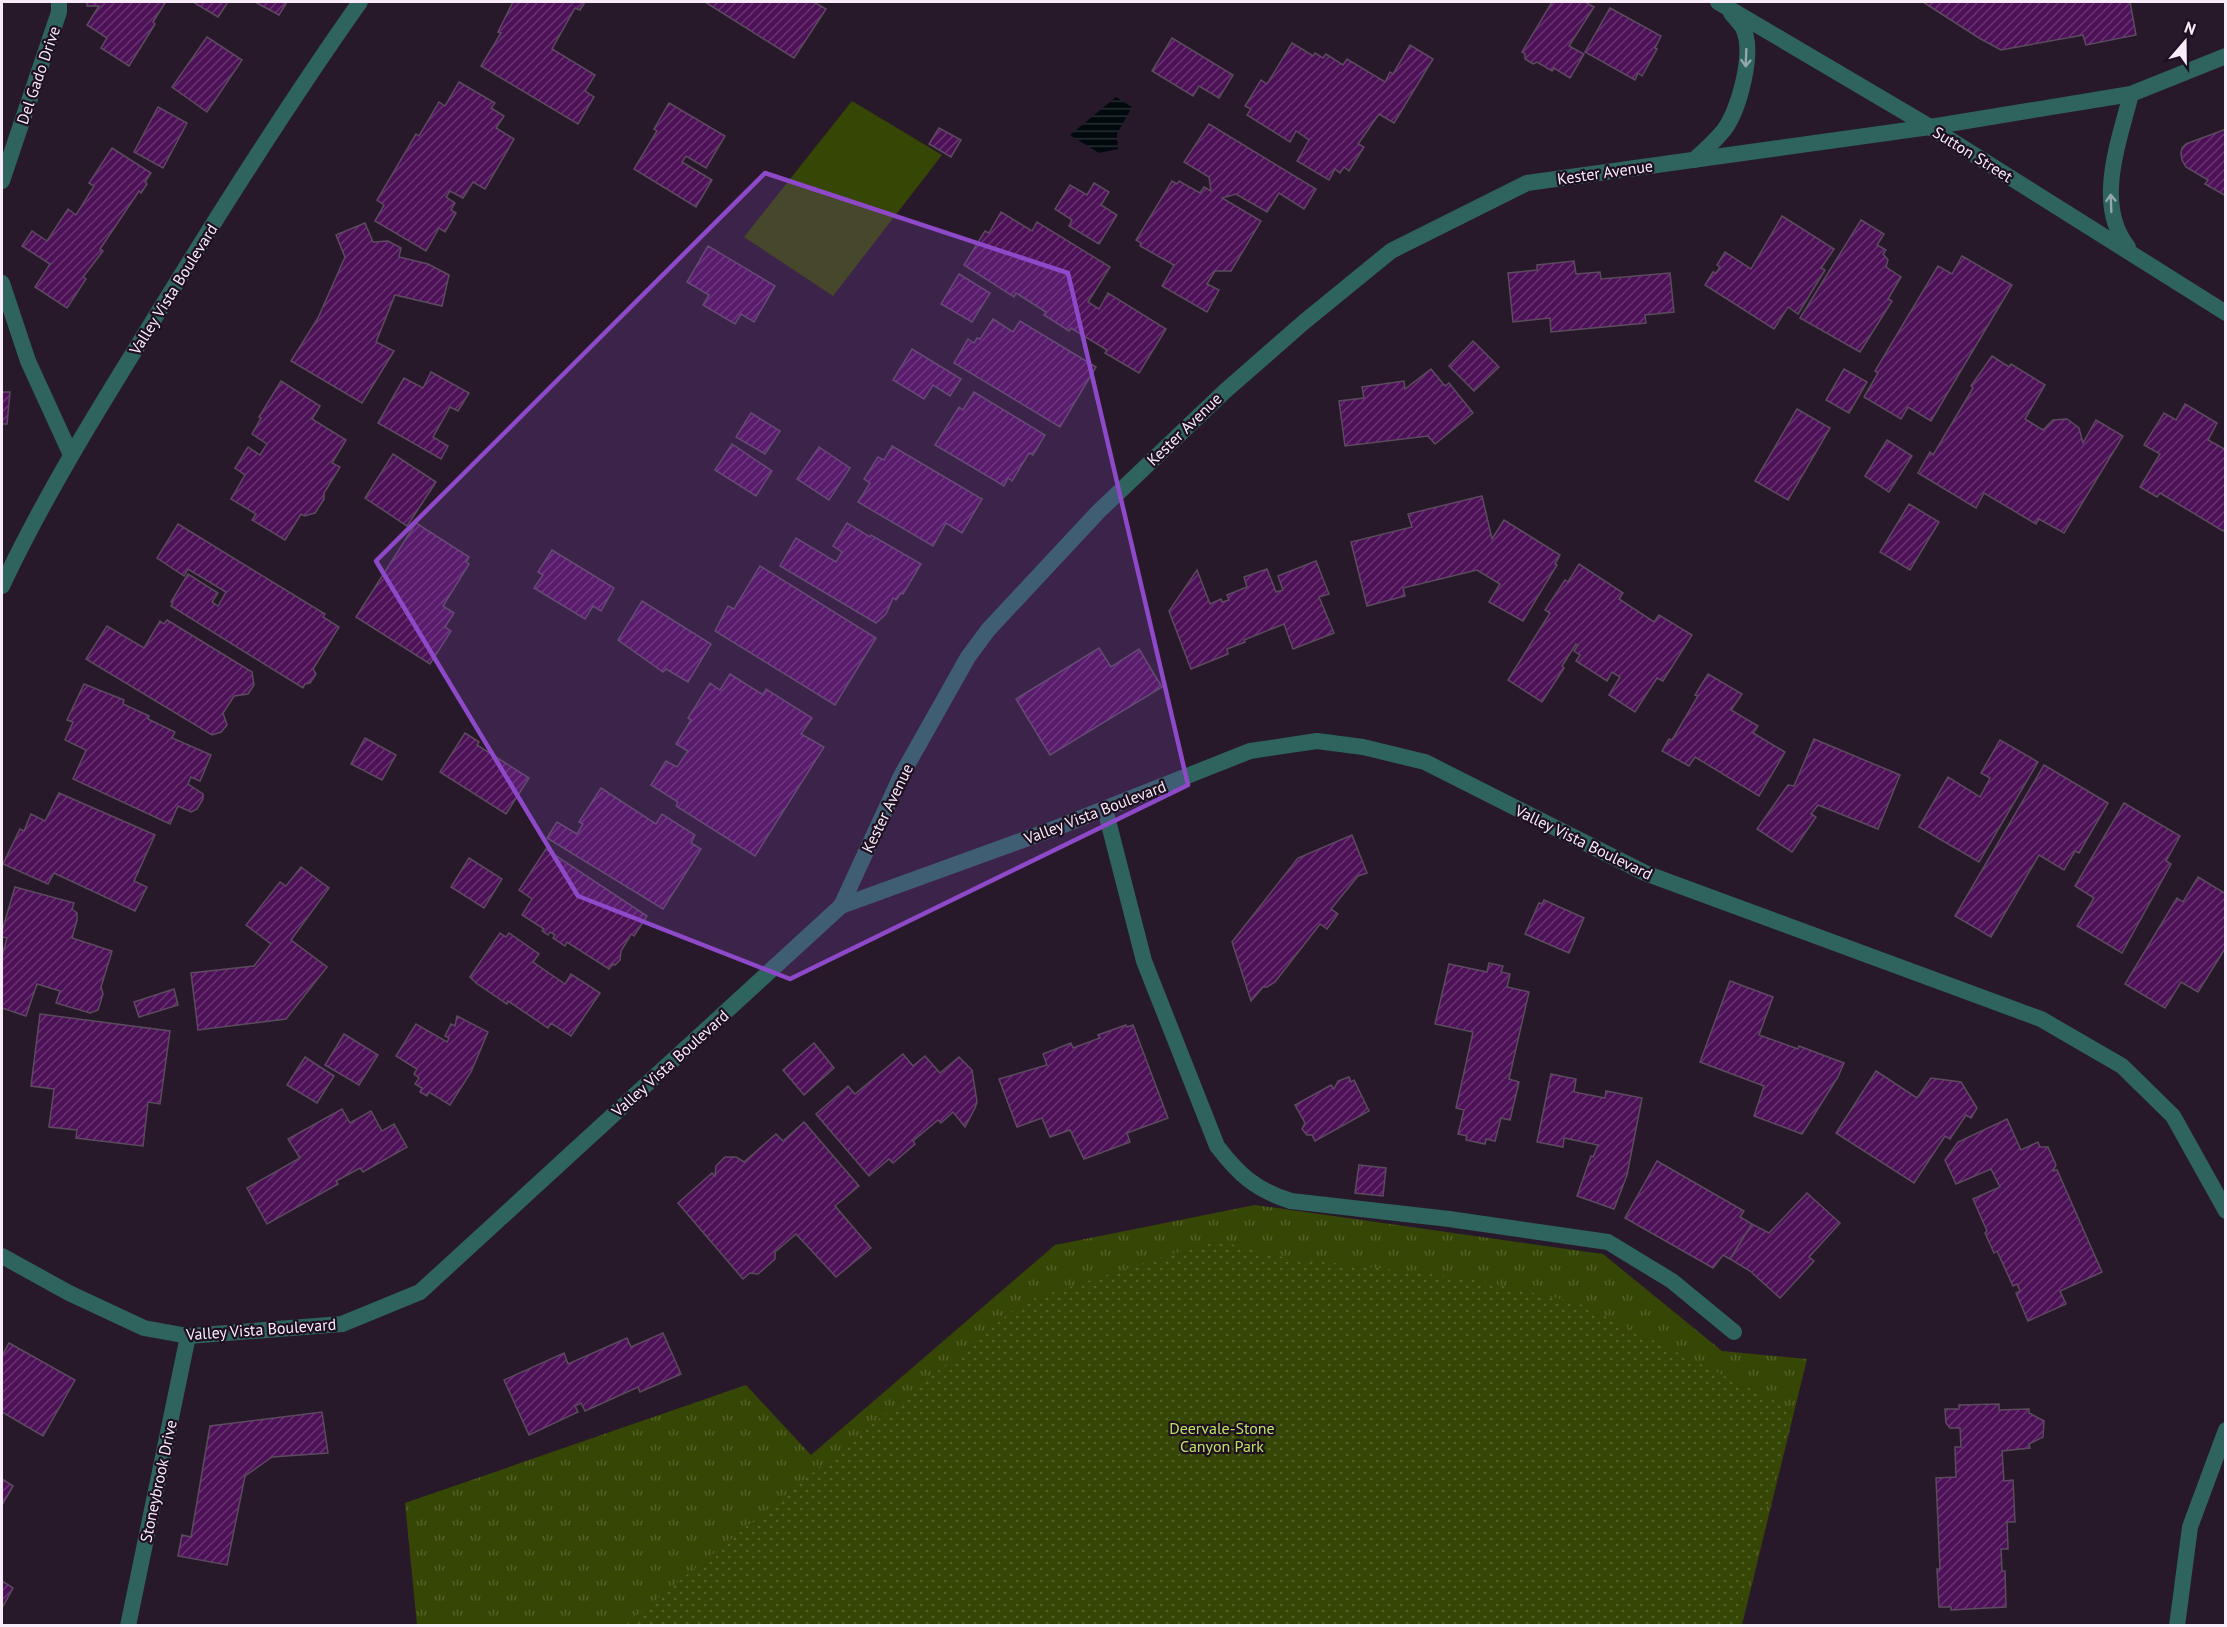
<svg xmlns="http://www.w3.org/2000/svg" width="2227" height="1627" font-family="'PT Sans',sans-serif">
  <defs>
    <pattern id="grass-tufts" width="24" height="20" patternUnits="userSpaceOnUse" patternTransform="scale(1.5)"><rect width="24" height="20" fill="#364604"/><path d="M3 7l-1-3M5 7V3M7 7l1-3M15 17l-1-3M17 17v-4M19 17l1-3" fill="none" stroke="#546129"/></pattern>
    <pattern id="park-dots" width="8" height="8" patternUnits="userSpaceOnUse" patternTransform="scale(1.5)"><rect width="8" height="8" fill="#364604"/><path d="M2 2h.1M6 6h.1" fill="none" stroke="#546129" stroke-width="1.8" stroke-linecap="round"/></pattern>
    <pattern id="water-rules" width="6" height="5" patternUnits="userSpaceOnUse" patternTransform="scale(1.5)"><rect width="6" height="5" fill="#000a0e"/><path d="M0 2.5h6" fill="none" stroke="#262e32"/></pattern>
    <pattern id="building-hatch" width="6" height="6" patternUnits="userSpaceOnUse" patternTransform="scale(1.5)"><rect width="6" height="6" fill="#4d1157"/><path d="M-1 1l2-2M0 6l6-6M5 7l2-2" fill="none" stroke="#673470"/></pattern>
  </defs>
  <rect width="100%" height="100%" fill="#28192a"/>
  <path fill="url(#grass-tufts)" d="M1255,1205l348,49 119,97 85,8 -65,266h-1325l-12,-122 341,-118 65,70 244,-210z"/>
  <path fill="url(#park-dots)" d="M1216,1240l59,16 197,23 106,24 215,107 -57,215h-1111l398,-323z"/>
  <path fill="#364604" d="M852,101l90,54 -109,141 -89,-59z"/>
  <path fill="url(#water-rules)" d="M1116,97l16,10 -15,27 1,15 -19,4 -29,-18z"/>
  <g fill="url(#building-hatch)" stroke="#5c4b5f" stroke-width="1.5">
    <path d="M87,2h75l3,1 -12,19 2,2 -26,42 -28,-18 6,-10 -20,-13 12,-19h-12z"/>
    <path d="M193,2h35l-10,15z"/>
    <path d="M255,2h32l-8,13z"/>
    <path d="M513,2h72l-5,8 -5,-2 -23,41 43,26 -10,16 9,6 -16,27 -97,-58 20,-33 -3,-1z"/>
    <path d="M705,2h109l12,7 -32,49z"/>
    <path d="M1552,2h33l9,5 -25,39 15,8 -14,24 -16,-10 -2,3 -15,-9 -4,2 -8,-5v-5l-3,-2z"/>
    <path d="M1923,2h207l6,33 -50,10 -3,-10 -82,15 -22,-12z"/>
    <path d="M1610,8l51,28 -6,12 2,1 -15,27 -4,-3 -3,7 -50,-28z"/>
    <path d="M207,37l35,23 -35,52 -35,-25z"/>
    <path d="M1172,38l61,37 -14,23 -20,-12 -6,10 -41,-25z"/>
    <path d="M1292,43l21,13 2,-3 8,5 3,-4 17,11 4,-6 38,23 5,-10 3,2 17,-29 23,14 -39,64 -15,-9 -21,30 6,3 -15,24 -5,-4 -4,6 -5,-4 -6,11 -32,-19 12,-21 -13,-9 -6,11 -43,-27 4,-6 -6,-3 16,-26 6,4z"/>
    <path d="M459,82l36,21 -4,5 13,8 -8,12 18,11 -29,50 -12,-7 -10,16 -13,-7 -4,6 9,6 -4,7 5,3 -11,19 -6,-4 -13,23 -51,-30 9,-16 -7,-5 39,-66 3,2 20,-34 6,4z"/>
    <path d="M669,103l56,33 -19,32 -20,-12 -4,6 30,18 -16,27 -62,-38 23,-38 -3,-2z"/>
    <path d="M158,107l29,16 -24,45 -29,-16z"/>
    <path d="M1209,124l107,65 -12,20 -25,-16 -12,19 -31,-18 -14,4 39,23 -30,50h-16l-8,13 12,6 -12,22 -45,-26 12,-21 -34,-19 1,-3 -5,-3 36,-59 5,3 2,-3 21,12 4,-6 7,4 -2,-14 -25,-15z"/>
    <path d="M939,128l22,12 -10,17 -22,-13z"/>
    <path d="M2226,129v67l-21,-12 3,-4 -22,-13 -4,-7 -1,-7 1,-5 4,-4z"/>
    <path d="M112,148l39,25 -6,9 2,2 -6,9 -2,-2 -39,58 3,2 -20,26 3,2 -19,29 -32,-21 15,-23 -28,-18 10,-15 15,10 21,-32 8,6 18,-29 -5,-3z"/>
    <path d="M1094,183l15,9 -8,13 16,10 -18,29 -30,-18 3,-6 -17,-11 15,-24 17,10z"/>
    <path d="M1001,212l31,19 5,-9 73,45 -22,35 11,7 9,-16 58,36 -27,44 -34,-20 2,-3 -36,-22 -2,3 -25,-16 2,-3 -30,-19 -2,4 -50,-32 21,-34 4,2z"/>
    <path d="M1782,216l52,33 -13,19 4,2 -27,44 -10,-7 -14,22 -69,-44 8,-13 3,1 4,-6 -3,-2 8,-13 26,17z"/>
    <path d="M1861,220l23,14 -7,11 9,5 -3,4 5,6 -2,7 15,10 -13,22 4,2 -32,51 -60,-34z"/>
    <path d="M365,223l8,19 15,-1 13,7 -2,9 29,7 21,11 -7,31 -47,-11 -19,47 18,9 -32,52 -71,-42 27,-43 27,-61 -9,-22z"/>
    <path d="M708,246l67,40 -21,36 -13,-8 -6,10 -32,-19 6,-10 -22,-13z"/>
    <path d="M1962,256l50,29 -81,136 -23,-14 -7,12 -37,-22 14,-24 -3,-2 63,-105 14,8z"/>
    <path d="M1574,261l2,13 24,-2 1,7 69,-6 4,39 -29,3 1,8 -95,9 -1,-14 -37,4 -5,-49 29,-3v-5z"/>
    <path d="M959,274l31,19 -18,29 -31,-18z"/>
    <path d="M993,319l20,13 7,-11 76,46 -36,60 -106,-64 14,-24 6,4 3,-5 3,1z"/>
    <path d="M1473,341l26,26 -25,24 -25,-25z"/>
    <path d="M912,349l49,30 -11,17 -17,-11 -9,14 -31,-19z"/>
    <path d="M1992,356l17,11 2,-3 34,21 -20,34 18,11 10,-10 14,-1 12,9 4,15 13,-23 27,16 -59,97 -25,-14 -3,5 -52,-31 -8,15 -58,-35 12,-21 3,3 40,-67 -2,-2z"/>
    <path d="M1431,369l14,17 4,-3 24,30 -38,31 -7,-8 -83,10 -6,-45 25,-3 -2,-11 42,-6 1,8z"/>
    <path d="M1844,369l23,13 -18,31 -23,-13z"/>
    <path d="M431,372l38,21 -11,18 -8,-4 -17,30 15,9 -7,13 -63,-36 26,-45 19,10z"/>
    <path d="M281,381l39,25 -8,13 34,21 -14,23 8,4 -16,26v6l-9,14 -11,3 -3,-2 -16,26 -33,-20 4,-6 -25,-15 14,-24 -10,-7 13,-21 12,8 7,-11 -15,-10 9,-16 -2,-1z"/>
    <path d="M2,392h8l-3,32h-5z"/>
    <path d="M974,392l71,43 -12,20 -4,-2 -17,28 -4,-3 -4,8 -69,-41 24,-38 4,3z"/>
    <path d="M2185,404l32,19 -9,17 18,10v77l-3,4 -63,-38 -3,4 -17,-10 20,-33 -16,-9 20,-32 12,7z"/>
    <path d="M1797,409l33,19 -42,72 -33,-19z"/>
    <path d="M751,413l29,18 -15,23 -29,-17z"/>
    <path d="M1887,440l25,16 -23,36 -24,-16z"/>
    <path d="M732,444l40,27 -16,25 -41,-26z"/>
    <path d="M892,446l90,53 -20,34 -16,-10 -13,23 -75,-44 12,-19 -6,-4 14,-22 6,3z"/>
    <path d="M819,447l31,21 -21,32 -32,-21z"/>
    <path d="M393,454l43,28 -29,44 -42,-28z"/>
    <path d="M1482,496l10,43 12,-19 56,35 -5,9 2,1 -34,56 -34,-19 11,-18 -23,-14 -74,18 2,8 -38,10 -16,-64 61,-15 -4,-13z"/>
    <path d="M1909,504l30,18 -29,48 -30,-18z"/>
    <path d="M416,523l53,34 -3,5 3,2 -26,42 11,7 -9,14 6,4 -21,33 -74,-47z"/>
    <path d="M847,523l23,14 1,-2 50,29 -18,30 -2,-1 -5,7 -3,-2 -7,16 -10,9 -96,-57 16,-28 40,24 6,-10 -9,-6z"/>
    <path d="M178,524l147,90 -2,3 16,10 -26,42 3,5 -6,9 -5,1 -2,4 -132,-82 2,-3 -2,-1 17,-28 30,19 -6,9 6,4 8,-14 -38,-23 -4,7 -27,-18z"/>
    <path d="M552,550l62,38 -13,23 -8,-5 -8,13 -51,-31 9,-13 -5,-3z"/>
    <path d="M1316,561l13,33 -10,3 15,36 -41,16 -9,-25 -40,16 1,2 -18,7 1,5 -37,15 -22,-58 28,-41 13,34 11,-5 1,3 7,-2 -2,-5 20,-8 -3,-10 23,-8 9,23 7,-2 -5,-14z"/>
    <path d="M1579,564l44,29 -4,6 35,23 5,-7 33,20 -29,46 -6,-3 -22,34 -26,-17 11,-18 -8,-5 -5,9 -31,-20 4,-6 -6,-4 4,-6 -2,-1 -14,22 2,2 -22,34 -34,-22 42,-67 -5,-3 20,-30 3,2z"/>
    <path d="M760,566l116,72 -41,67 -120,-74 13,-25 6,3z"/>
    <path d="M642,601l69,43 -23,38 -22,-13 -3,3 -45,-32z"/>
    <path d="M167,620l85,52 2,13 -6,9 -14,2 -11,17 4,12 -6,7 -9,3 -126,-76 21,-33 37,22 16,-27 4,3z"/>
    <path d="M1099,648l12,19 28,-18 23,38 -112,68 -34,-56z"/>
    <path d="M730,674l33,21 3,-6 46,29 -11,16 23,13 -69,109 -79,-50 2,-4 -27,-17 15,-24 11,6 11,-16 -12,-7 15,-24 -3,-2 22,-35 10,7z"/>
    <path d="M1708,674l34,20 -11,16 27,16 -5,7 32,19 -26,44 -64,-39 -6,9 -27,-15 7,-12 3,1 26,-44 -3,-1z"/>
    <path d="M84,684l40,16 -1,4 26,12 -1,3 27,13 -3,6 39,17 -11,26 -9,-4 -3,7 15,10v5l-6,10 -6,3 -13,-6 -8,18 -97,-45 13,-29 -21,-10 8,-18 -6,-2z"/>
    <path d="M465,733l14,9 -2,3 52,33 -23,36 -66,-42z"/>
    <path d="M365,738l31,17 -14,25 -31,-16z"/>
    <path d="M1814,739l86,36 -22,54 -60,-24 -7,9 5,3 -24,35 -35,-23 31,-44 6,1z"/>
    <path d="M2000,740l38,22 -59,100 -60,-35 29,-50 32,20 10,-19 -9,-5z"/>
    <path d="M2044,765l64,38 -29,50 -4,-2 -11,19 -25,-15 -48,82 -36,-21z"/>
    <path d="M601,788l55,36 6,-10 33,21 -4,8 10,6 -38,60 -116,-71 10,-16 20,12 6,-10 -4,-2z"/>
    <path d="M59,793l96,42 -21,46 13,6 -12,24 -81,-38 -6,11 -45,-20 17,-35 4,2 7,-17 14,7z"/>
    <path d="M2124,803l56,33 -14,25 5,3 -49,89 -45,-27 17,-28 -19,-12z"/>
    <path d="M1352,835l15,38 -9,3 -27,33 7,5 -11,15 -7,-5 -45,58 -8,5h-4l-12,14 -19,-59 66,-84z"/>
    <path d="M546,849l101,67 -13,20 -3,-2 -2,4 -8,13 -1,9 -5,5 -2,-1 -4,5 -42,-27 -2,4 -12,-8 2,-3 -5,-3 -2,3 -6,-4 2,-2 -22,-14 10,-16 -13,-9z"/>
    <path d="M469,858l33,21 -18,29 -33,-21z"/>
    <path d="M301,867l28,21 -38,52 36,27 -41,52 -88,11 -7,-57 63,-7 17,-22 -25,-19 34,-43 6,4z"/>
    <path d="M2198,877l28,17v53l-28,45 -17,-10 -16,26 -40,-24 52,-86 6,4z"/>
    <path d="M15,887l59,16 -2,6 5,4v7l-5,18 40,13 -11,36 2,7 -5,16 -8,3 -34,-10 4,-12 -23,-7 -11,32 -24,-8v-52l5,-18 -5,-1v-6z"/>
    <path d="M1544,900l40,18 -15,35 -44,-19 14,-31 3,1z"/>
    <path d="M500,933l6,4 3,-4 30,21 -6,8 32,22 6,-10 29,19 -29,43 -20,-13 -3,5 -40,-27 -1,3 -31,-21 -6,-6z"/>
    <path d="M1489,963l14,3 -2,6 9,2 -3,13 22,5 -20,87 10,3 -9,38 -9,-2 -6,23 -9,-2 -1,5 -19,-4 1,-4 -9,-2 6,-24 -8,-2 17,-76 -38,-8 14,-60 38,8z"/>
    <path d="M1730,981l43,16 -14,38 39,14 1,-3 45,17 -6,14 -36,57 -48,-18 10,-30 -64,-24z"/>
    <path d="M174,989l4,16 -39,12 -5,-15z"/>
    <path d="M40,1014l130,17 -10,73 -12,-2 -5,44 -67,-8 1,-8 -28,-3 5,-38 -23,-3z"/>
    <path d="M457,1016l31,16 -17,40 -21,33 -21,-13 -2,4 -7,-4 2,-4 -7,-4 4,-6 -5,-4 3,-5 -21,-13 20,-32 31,18 2,-4 -4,-2 6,-12 4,2z"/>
    <path d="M1126,1025l1,2 6,-2 35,93 -41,15 3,9 -46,17 -14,-29 -20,7 -8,-19 -25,9 -18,-48 48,-14 -4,-11 28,-11 2,5 27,-10 -2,-3z"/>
    <path d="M344,1034l34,21 -19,30 -34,-20z"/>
    <path d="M814,1043l20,25 -30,27 -21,-25z"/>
    <path d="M903,1054l10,12 12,-10 15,17 19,-16 13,13 5,32 -2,6 -10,19 -12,-15 -12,11 -3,-3 -25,21 2,3 -22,19 -4,-4 -20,17 -53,-62 32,-28 7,8z"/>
    <path d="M305,1057l29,19 -17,27 -30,-18z"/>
    <path d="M1876,1071l41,27 14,-20 30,4 16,26 -6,10 -5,-3 -16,24 -5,-3 -31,47 -78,-50z"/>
    <path d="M1551,1074l25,5 -2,13 31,6 1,-7 36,7 -15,77 -13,34 -37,-13 14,-40 2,1 5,-12 -34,-7 -1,9 -26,-5z"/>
    <path d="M1349,1077l2,5 3,-2 15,31 -54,30 -3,-6h-5l-5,-6 3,-6 -10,-18 36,-20 3,4 4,-8z"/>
    <path d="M342,1109l8,14 21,-12 11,20 12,-7 13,23 -44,25 -3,-4 -24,13 2,3 -71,40 -20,-36 53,-30 -12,-19z"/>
    <path d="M2007,1119l14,31 17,-8 2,5h8l8,18 -3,6 4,-1 45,102 -42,19 6,13 -38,17 -12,-28 4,-2 -3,-7 -4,2 -16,-35 -3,2 -9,-20 2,-2 -14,-32 27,-12 -9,-18 -35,15 -11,-24 13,-18z"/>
    <path d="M804,1122l55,64 -24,20 36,42 -35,29 -40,-43 -21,18v7l-17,15 -8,-1 -7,6 -65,-76 34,-30 3,3 1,-10 9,-9h11l8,5 32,-28 7,7z"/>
    <path d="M1657,1161l87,50 -4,6 12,7 -22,35 -7,-4 -10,13 -88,-50z"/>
    <path d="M1359,1165l27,3 -3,28 -28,-3z"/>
    <path d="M1807,1193l33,30 -31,34 5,4 -34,37 -30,-27 -20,-12 22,-35 17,9z"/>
    <path d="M663,1333l18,41 -41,18 -2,-5 -53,24 -4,-8 -6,3 3,6 -49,23 -25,-55 60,-27 4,11 59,-26 4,9z"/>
    <path d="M9,1343l66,37 -32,56 -41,-24v-56z"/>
    <path d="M1999,1404v6l30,-1v4l15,8 -1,16 -14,7 1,4 -28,3 2,30 9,-1 2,42h-8l1,27h-7l1,22h3l1,36 -55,3v-3h-12l-2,-38h3l-4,-91 20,-1 -1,-30h6l-1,-19h-10l-4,-5 -1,-14h14v-4z"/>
    <path d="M322,1412l6,41 -56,4 -27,19 -18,89 -49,-9 4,-21 9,2 19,-111z"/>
    <path d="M2,1479l11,7 -11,19z"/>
    <path d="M2,1581l11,7 -11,20z"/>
  </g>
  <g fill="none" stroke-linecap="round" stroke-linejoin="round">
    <path stroke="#2e635e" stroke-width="16" d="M1105,809l39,152 73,185c22,29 39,44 74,55l158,18 159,23 64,39 62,51"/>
    <g stroke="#2e635e" stroke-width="16">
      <path d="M1718,2l212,125 296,186"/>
      <path d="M1694,160c10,-9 21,-19 30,-30 15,-20 31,-78 19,-102 -3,-5 -8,-10 -12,-15"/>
      <path d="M2,181l57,-169v-10"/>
      <path d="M2128,247c-34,-42 -9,-105 3,-153"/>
      <path d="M2,283l26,78 43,94"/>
      <path d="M2,586c42,-89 94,-173 146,-257 68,-111 137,-221 212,-327"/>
      <path d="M841,906l60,-130 67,-119 20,-27 110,-118 126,-120 80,-70 87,-71 136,-68 403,-56 201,-33 95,-38"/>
      <path d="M2,1256l67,37 75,35 44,8 154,-12 78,-32 421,-386 215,-78 194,-77 67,-10 46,6 62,15 220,111 396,146 81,47 51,50 53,95"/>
      <path d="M128,1626l60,-290"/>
      <path d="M2177,1626l13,-99 36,-97"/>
    </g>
  </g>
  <defs><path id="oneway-shaft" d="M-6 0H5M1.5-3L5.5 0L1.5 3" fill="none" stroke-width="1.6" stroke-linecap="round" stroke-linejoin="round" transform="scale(1.5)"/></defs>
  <g stroke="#92a8ab">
    <use href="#oneway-shaft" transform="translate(1746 58) rotate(92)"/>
    <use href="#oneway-shaft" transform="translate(2111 203) rotate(-92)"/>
  </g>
  <path fill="#8e49c8" fill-opacity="0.2" stroke="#8e49c8" stroke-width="4.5" stroke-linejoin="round" d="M765,173l303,100 120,512 -398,194 -212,-83 -202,-335z"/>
  <g text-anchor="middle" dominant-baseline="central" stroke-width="4.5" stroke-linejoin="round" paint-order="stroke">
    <g font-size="16" fill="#f7ecf8" stroke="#1e1020">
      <text transform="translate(38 75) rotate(-71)">Del Gado Drive</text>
      <text transform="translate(1973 154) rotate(32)">Sutton Street</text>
      <text transform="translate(1605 172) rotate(-8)">Kester Avenue</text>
      <text transform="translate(173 289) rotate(-58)">Valley Vista Boulevard</text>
      <text transform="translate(1184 429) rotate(-44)">Kester Avenue</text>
      <text transform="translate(887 808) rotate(-64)">Kester Avenue</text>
      <text transform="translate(1095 812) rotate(-21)">Valley Vista Boulevard</text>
      <text transform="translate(1584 842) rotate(26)">Valley Vista Boulevard</text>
      <text transform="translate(670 1063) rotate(-42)">Valley Vista Boulevard</text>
      <text transform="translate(261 1329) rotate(-4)">Valley Vista Boulevard</text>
      <text transform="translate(158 1481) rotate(-78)">Stoneybrook Drive</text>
    </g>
    <g font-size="16" fill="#bde266" stroke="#1e1020">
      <text x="1222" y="1428">Deervale-Stone<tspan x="1222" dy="18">Canyon Park</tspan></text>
    </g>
  </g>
  <rect width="2227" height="1627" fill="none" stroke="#f7ecf8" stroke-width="6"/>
  <g transform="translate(2185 42) rotate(20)" stroke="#1e1020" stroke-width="4.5" paint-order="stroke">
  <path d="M0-4.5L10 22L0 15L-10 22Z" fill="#f7ecf8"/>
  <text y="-9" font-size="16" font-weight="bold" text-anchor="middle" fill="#f7ecf8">N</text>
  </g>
</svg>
